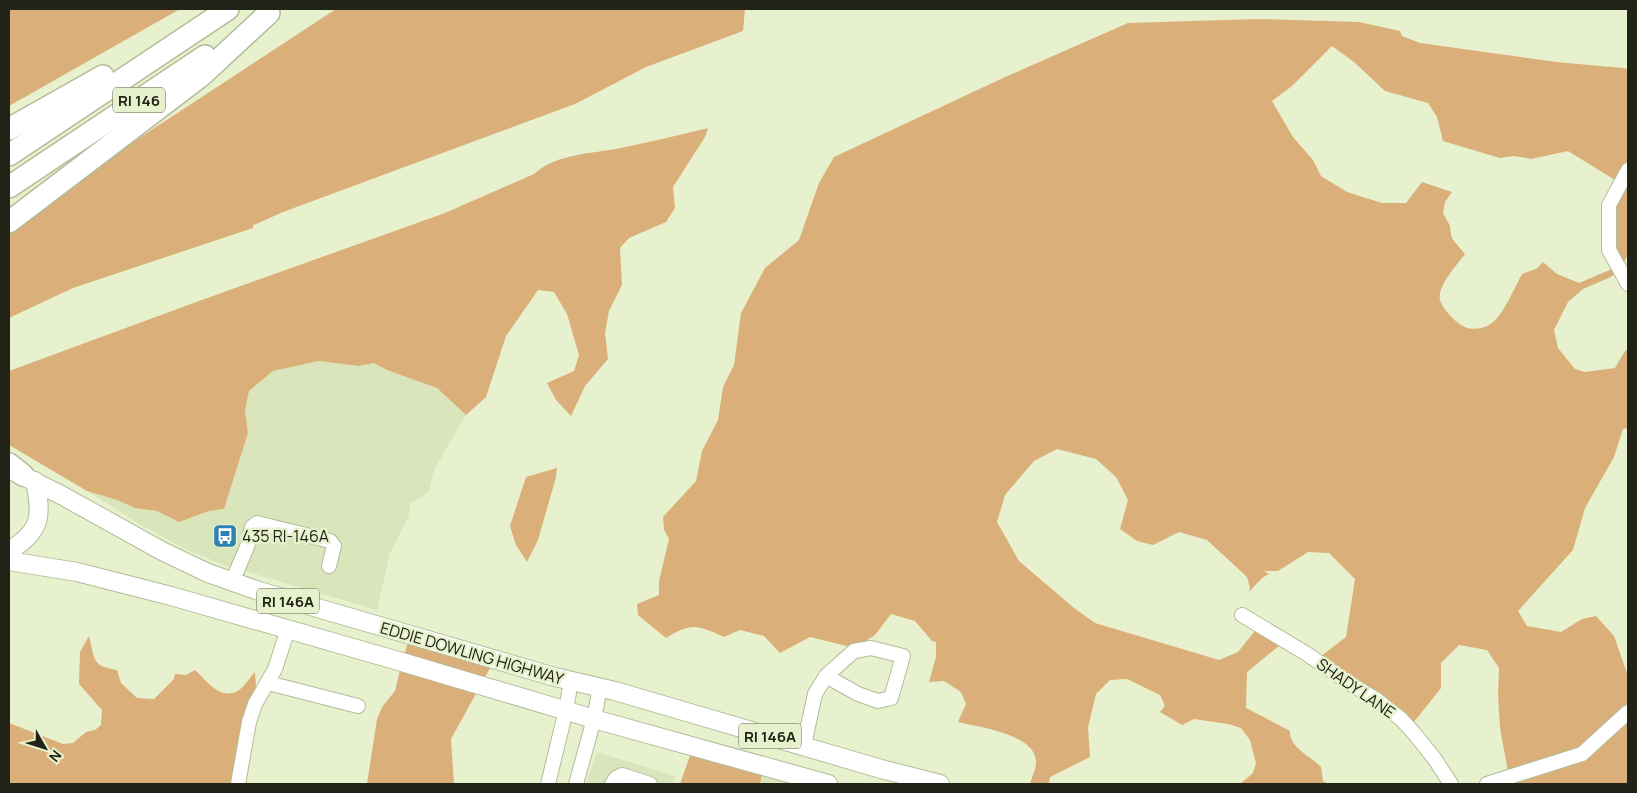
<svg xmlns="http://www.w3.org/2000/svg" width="1637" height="793" font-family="Manrope,sans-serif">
  <rect width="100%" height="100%" fill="#e8f1cd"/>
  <g fill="#dbe5bb">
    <path d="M319,361l40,5 15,-3 13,7 50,18 29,27 -32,55 -5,21 -10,8 -8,3 -3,16 -18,35 -13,57 -150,-44 -38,-15 -48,-26 -54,-34 30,9 18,8 22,3 22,11 30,-11 15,-2 24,-76 -3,-23 4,-19 24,-20z"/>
    <path d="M597,752l78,24 -3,8h-86z"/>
    <path d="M764,765l70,19h-74z"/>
  </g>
  <g fill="#dbaf79" fill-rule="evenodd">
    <path d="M9,9h171l-171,97z"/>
    <path d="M336,9h409l-2,22 -97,36 -71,37 -292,108 -27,12 -3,1v3l-180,60 -64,30v-83l92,-72z"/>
    <path d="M1258,19l101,3 41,9 2,5 18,7 136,19 67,6 5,1v186l-10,16 -7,6 -28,12 -15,13 -14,28 4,18 17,21 10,3 30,-4 10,-17 3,-2v79l-5,1 -9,28 -29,51 -12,42 -55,61 9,15 34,6 21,-13 14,-3 18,20 14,40v108h-139l20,-7 -9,-49 -2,-33 1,-27 -12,-18 -28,-5 -18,18v25l-31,39 -94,-67 30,-23 9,-58 -26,-26 -21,-1 -30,19h-14l5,3 -7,4 -13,14 1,-4 -3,-11 -40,-37 -28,-8 -26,13 -16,-4 -17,-12 8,-29 -12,-23 -20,-18 -39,-10 -23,12 -29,34 -8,27 22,39 55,47 21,15 124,37 19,-8 21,-26 26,15 -38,31 -1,36 44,23c-1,17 22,26 31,36l2,14 6,3h-89l13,-11 3,-10 -6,-23 -9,-12 -13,-4 -34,-5 -12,6 -22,-13 5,-6 -5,-11 -33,-16 -17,1 -14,14 -8,33 2,30 -40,20 -1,7h-19c2,-7 6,-15 6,-22 0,-28 -58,-35 -78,-40l8,-18 -5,-12 -17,-11 -15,1 7,-25v-15l-4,-1 -17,-20 -24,-7 -16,21 -20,13 -45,-11 -30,16 -16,-17 -24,-6 -16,7c-27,-12 -32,-15 -58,1l-28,-23 -1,-11 22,-9v-14l10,-42 -5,-9 -1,-13 33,-36 6,-30 16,-31 5,-33 11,-22 7,-52 24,-45 34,-28 20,-57 15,-26 169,-79 125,-55zM1332,46l22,16 31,29 43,12 9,14 6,24 57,17 14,-2 17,3 37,-8 47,29 -3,89 -33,14 -22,-9 -14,-12 -7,7 -14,5c-7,13 -19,41 -30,49 -8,6 -21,8 -29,3 -7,-3 -21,-18 -23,-26 -3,-14 17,-35 25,-46l-12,-14 -2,-5 -1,-9 -7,-13 2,-11 7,-10 -30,-10 -16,21h-24l-35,-11 -26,-16 -8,-16 -20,-23 -21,-36 20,-15z"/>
    <path d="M708,128l-3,9 -32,50 2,21 -9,14 -37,16 -9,10 2,37 -13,26 -4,22 3,26 -23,27 -14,30 -15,-16 -9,-17 27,-12 5,-16 -12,-41 -13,-22 -16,-2 -32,46 -20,61 -20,18 -29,-27 -50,-18 -13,-7 -15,3 -40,-5 -46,10 -24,20 -4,19 3,23 -24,76 -15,2 -30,11 -22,-11 -22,-3 -18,-8 -30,-9 -78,-46v-74l190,-70 246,-88 89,-39c24,-21 57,-20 87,-26 29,-6 58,-13 87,-20z"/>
    <path d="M557,468l-1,9 -18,63 -11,22 -11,-17 -6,-19 16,-49z"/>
    <path d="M411,632l83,25 -5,13 -38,69 3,45h-87l10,-65 5,-12 13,-16 7,-29z"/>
    <path d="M89,636c6,23 2,30 28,34l4,13 16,15 17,1 20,-20 1,-5 11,1 9,-5c11,10 26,32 44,20 6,-4 11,-13 16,-18l1,14 -18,98h-229v-61l54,21 10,-1 13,-11 9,-2 6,-5 1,-15 -23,-26 1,-32z"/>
    <path d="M694,744l70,21 -4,19h-80z"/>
  </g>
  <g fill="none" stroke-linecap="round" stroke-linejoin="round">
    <defs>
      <g id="minor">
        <path d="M1628,170l-19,35v45l19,34"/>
        <path d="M232,582l15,-35 5,-20 5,-4 73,18 4,5 -5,20"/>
        <path d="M1242,615l65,39 45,31 25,15 24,19 12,13 21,26 17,26"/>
        <path d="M268,683l90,23"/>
        <path d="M804,745l11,-51 11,-18 32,18 20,7 13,-3 12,-42 -32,-8 -17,3 -28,25"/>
        <path d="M238,784l11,-62 6,-18 20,-35 13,-40"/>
        <path d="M548,784l18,-74 5,-29"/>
        <path d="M576,784l18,-65 6,-32"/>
        <path d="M612,784l4,-6 6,-3 28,9"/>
        <path d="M1487,784l95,-30 46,-42"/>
      </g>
      <g id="major">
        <path d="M11,470l52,26 99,55 46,22 51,18 296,86 60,14 266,78 59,15"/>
        <path d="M9,551c33,-21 33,-34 26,-70"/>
        <path d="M9,561l68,11 94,24 231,66 192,57 234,65"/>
      </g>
      <g id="highway">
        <path d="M9,129l94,-53"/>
        <path d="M9,155l219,-146"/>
        <path d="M9,187l196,-131"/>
        <path d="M9,222l192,-146 68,-63"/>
        <path d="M9,464l14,11"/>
      </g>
    </defs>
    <use href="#minor" stroke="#b3bc9a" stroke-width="16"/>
    <use href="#major" stroke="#b3bc9a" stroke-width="20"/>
    <use href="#highway" stroke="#b3bc9a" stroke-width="24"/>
    <use href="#minor" stroke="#fff" stroke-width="14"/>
    <use href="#major" stroke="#fff" stroke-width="18"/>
    <use href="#highway" stroke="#fff" stroke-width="21"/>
  </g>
  <defs>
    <symbol id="bus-square" viewBox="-11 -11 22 22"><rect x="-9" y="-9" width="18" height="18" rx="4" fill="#2e82b2" stroke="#e8f1cd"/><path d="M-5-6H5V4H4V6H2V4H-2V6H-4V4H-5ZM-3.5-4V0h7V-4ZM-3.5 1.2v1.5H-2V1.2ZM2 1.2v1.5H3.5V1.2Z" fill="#fff"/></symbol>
  </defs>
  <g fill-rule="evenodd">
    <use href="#bus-square" x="211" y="522" width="28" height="28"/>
  </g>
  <g text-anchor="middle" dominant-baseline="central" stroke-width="5" stroke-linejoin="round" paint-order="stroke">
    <g fill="#e8f1cd" stroke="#5c614d" stroke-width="1">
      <rect x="113" y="87.5" width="52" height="25" rx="4"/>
      <rect x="257" y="588.5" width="62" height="25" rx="4"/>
      <rect x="739" y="723.5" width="62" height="25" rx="4"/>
    </g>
    <g font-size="15" font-weight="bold" fill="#202316">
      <text x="139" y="100">RI 146</text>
      <text x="288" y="601">RI 146A</text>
      <text x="770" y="736">RI 146A</text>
    </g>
    <g font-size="16" fill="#202316" stroke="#e8f1cd" text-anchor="start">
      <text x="242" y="536">435 RI-146A</text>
    </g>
    <g font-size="16" fill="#202316" stroke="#e8f1cd">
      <text transform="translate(472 653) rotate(16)">EDDIE DOWLING HIGHWAY</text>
      <text transform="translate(1356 688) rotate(35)">SHADY LANE</text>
    </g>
  </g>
  <rect width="1637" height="793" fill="none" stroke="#202316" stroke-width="20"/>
  <g transform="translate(45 748) rotate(129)" stroke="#e8f1cd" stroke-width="4" paint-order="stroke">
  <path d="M0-4L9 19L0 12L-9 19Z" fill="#202316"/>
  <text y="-8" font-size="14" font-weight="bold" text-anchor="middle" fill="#202316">N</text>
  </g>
</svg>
